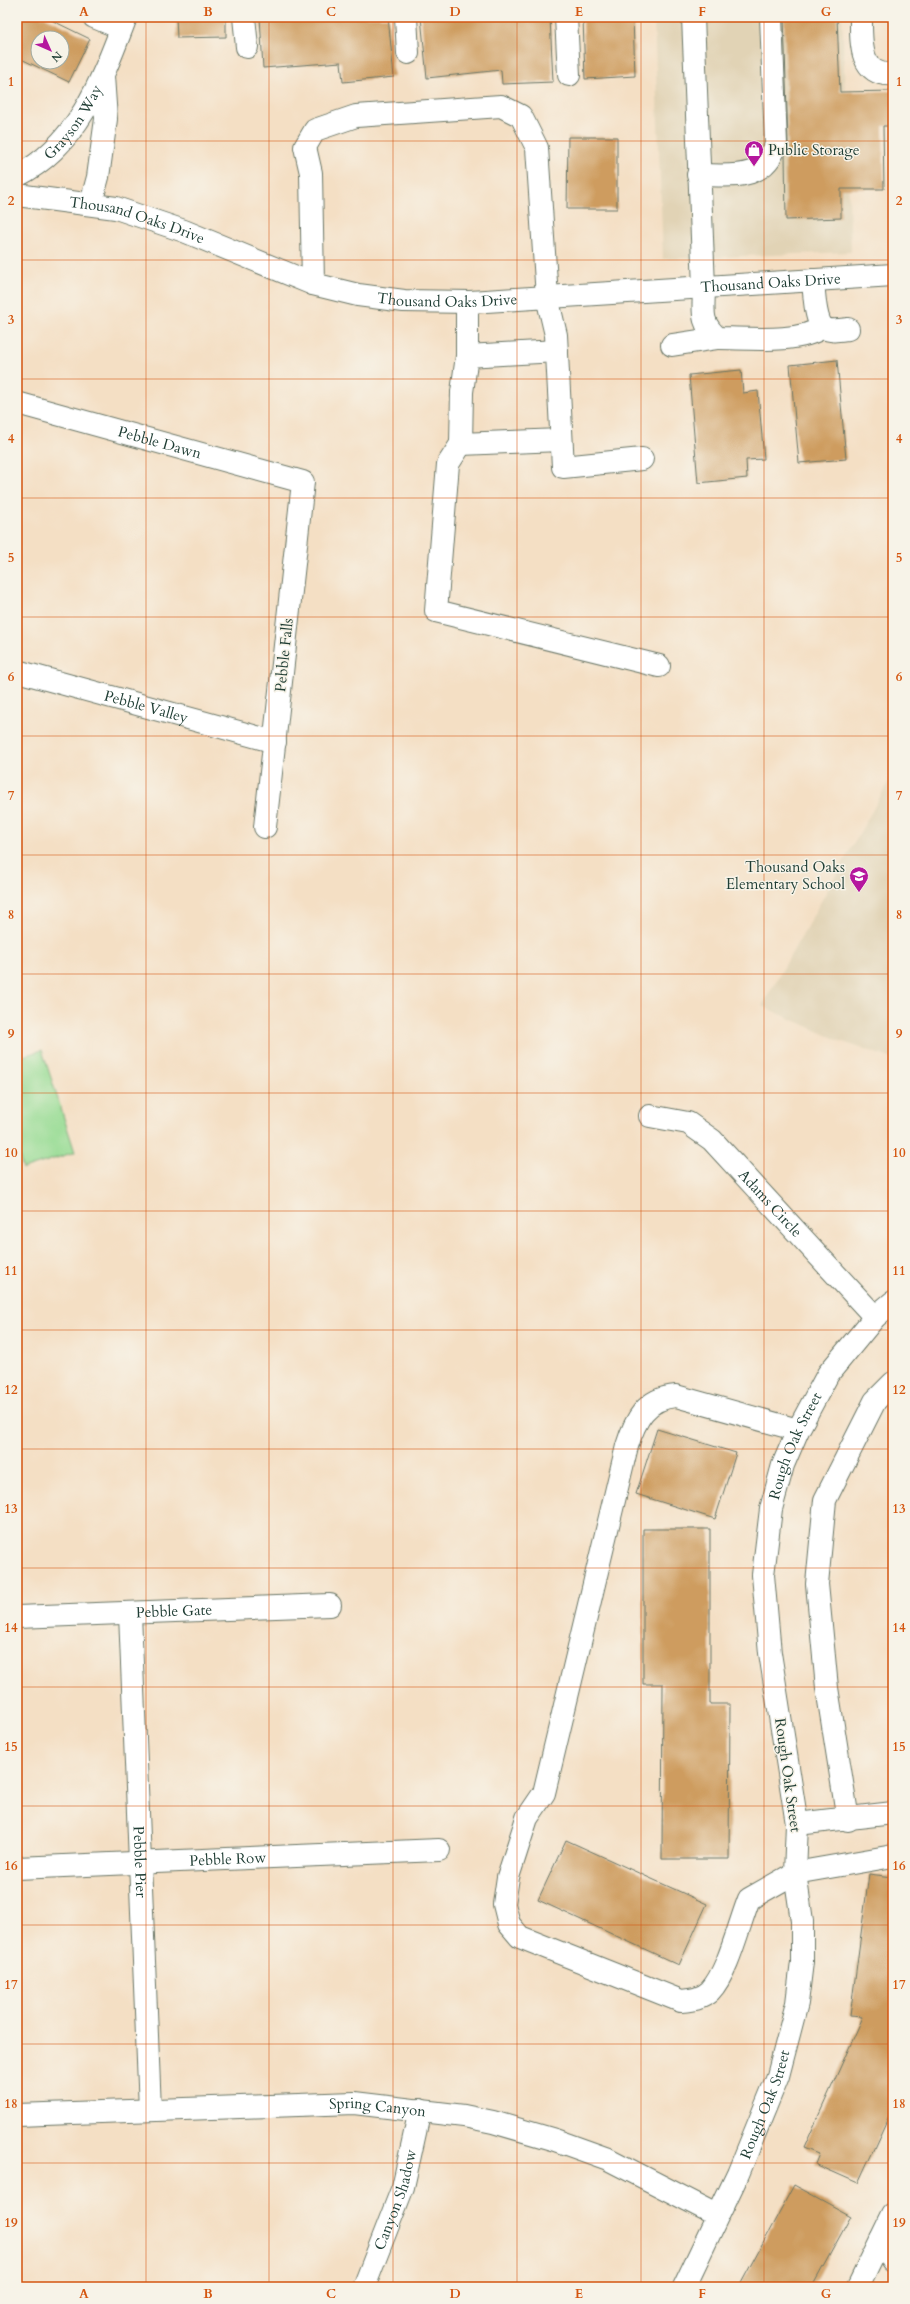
<svg xmlns="http://www.w3.org/2000/svg" width="910" height="2304" font-family="Cardo,serif">
  <rect width="100%" height="100%" fill="#f7f3e8"/>
  <filter id="ink" filterUnits="userSpaceOnUse"><feTurbulence type="fractalNoise" baseFrequency=".025" numOctaves="2"/><feDisplacementMap in="SourceGraphic" scale="8" xChannelSelector="R" yChannelSelector="G"/><feConvolveMatrix kernelMatrix="1 2 1 2 8 2 1 2 1" color-interpolation-filters="sRGB"/></filter>
  <filter id="wash" filterUnits="userSpaceOnUse"><feTurbulence type="fractalNoise" baseFrequency=".012" numOctaves="4" result="noise"/><feDisplacementMap in="SourceGraphic" scale="16" xChannelSelector="R" yChannelSelector="G"/><feGaussianBlur stdDeviation="0.9" result="paint"/><feColorMatrix in="noise" values="0 0 0 0 0 0 0 0 0 0 0 0 0 0 0 0 0 1.4 0 .05"/><feComposite in="paint" operator="in"/></filter>
  <g filter="url(#wash)">
    <rect width="100%" height="100%" fill="#f4dfc4"/>
    <g fill="#e1d3b5">
      <path d="M654,17h188l9,235 -188,7z"/>
      <path d="M893,768v291l-53,-18 -78,-35 127,-225z"/>
    </g>
    <path fill="#98dc94" stroke="#5c8c64" d="M42,1050l33,102 -52,17 -6,-20v-91z"/>
    <g id="blocks">
      <g fill="#ce9c5e" fill-rule="evenodd">
        <path d="M17,17h28l45,22 -21,43 -52,-25zM38,38h24v24h-24z"/>
        <path d="M176,17h50v20l-49,1z"/>
        <path d="M260,17h128l6,60 -51,5 -2,-20 -78,6z"/>
        <path d="M421,17h129l3,65 -51,2 -1,-14 -74,8z"/>
        <path d="M583,17h50l2,59 -50,3z"/>
        <path d="M784,17h53l3,75 53,-1v35h-10l1,63h-43v29l-55,2 -1,-66 3,-10z"/>
        <path d="M568,137h49v72h-50z"/>
        <path d="M837,360l9,99 -47,4 -9,-98z"/>
        <path d="M741,370l2,23 15,-2 6,68 -18,1 1,18 -49,5 -9,-108z"/>
        <path d="M657,1429l79,24 -21,66 -79,-25z"/>
        <path d="M643,1529h67v175h20l-1,155h-67l1,-175h-20z"/>
        <path d="M566,1840l141,64 -28,61 -141,-65z"/>
        <path d="M869,1874l24,3v230l-35,76 -43,-19 4,-10 -15,-6 59,-131 -13,-1z"/>
        <path d="M794,2185l57,31 -39,71h-73z"/>
      </g>
    </g>
  </g>
  <g filter="url(#ink)">
    <use href="#blocks" fill-opacity="0" stroke="#6a7666" stroke-width="1"/>
    <g fill="none" stroke-linecap="round" stroke-linejoin="round">
      <defs>
        <g id="minor">
          <path d="M94,17l27,11"/>
          <path d="M244,17l3,30"/>
          <path d="M406,17l2,36"/>
          <path d="M566,17l3,58"/>
          <path d="M693,17l11,270c0,24 -5,35 14,51 29,0 80,6 105,-11"/>
          <path d="M861,17c0,24 -2,60 32,57"/>
          <path d="M698,175c32,0 67,7 78,-31l-5,-127"/>
          <path id="s1" d="M17,176c62,-31 86,-99 109,-159"/>
          <path d="M91,203l7,-26 8,-58 -3,-43"/>
          <path d="M813,280c1,10 2,43 11,48 7,4 16,2 24,1"/>
          <path d="M313,284l-2,-111 -6,-26 10,-17 41,-14 145,-10 20,10 16,32 10,149 9,38 7,132 79,-8"/>
          <path d="M672,345l46,-7"/>
          <path d="M557,351l-90,5 -5,36 -1,52 100,-4"/>
          <path d="M467,356v-54"/>
          <path id="s2" d="M17,403l286,79 -38,345"/>
          <path d="M461,444l-13,20 -12,147 223,55"/>
          <path id="s3" d="M17,671l258,71"/>
          <path id="s4" d="M650,1116l38,7 24,17 163,177"/>
          <path d="M798,1430l-122,-34c-30,2 -41,24 -49,50l-83,347 -17,25 -19,59 -4,27 5,20 11,13 161,64c11,-1 21,-2 29,-10 18,-19 29,-67 39,-92l46,-26 98,-17"/>
          <path id="s5" d="M130,1614l20,496"/>
          <path id="s6" d="M17,1617l313,-12"/>
          <path d="M848,1820l-21,-132 -10,-104 8,-84 50,-99 18,-18"/>
          <path d="M797,1824l96,-11"/>
          <path id="s7" d="M17,1868l422,-18"/>
          <path id="s8" d="M17,2115l337,-12 110,13 29,6 62,18 53,19 109,56"/>
          <path d="M881,2240l12,21"/>
          <path id="s9" d="M364,2287l39,-100 17,-77"/>
          <path id="s10" d="M684,2287l54,-113 40,-98 19,-73 5,-41v-41l-7,-48 2,-49 -27,-171 -7,-78 8,-66 12,-44 15,-35 30,-56 47,-57 18,-15"/>
          <path d="M858,2287l35,-72"/>
        </g>
        <g id="major">
          <path id="s11" d="M17,195l99,13 68,23 129,53 45,11 46,6 66,1 423,-27"/>
        </g>
      </defs>
      <use href="#minor" stroke="#6a7666" stroke-width="24"/>
      <use href="#major" stroke="#6a7666" stroke-width="24"/>
      <use href="#minor" stroke="#fff" stroke-width="22"/>
      <use href="#major" stroke="#fff" stroke-width="22"/>
    </g>
  </g>
  <path fill="none" stroke="#d45610" stroke-width="1" stroke-opacity="0.55" d="M146,17v2270M269,17v2270M393,17v2270M517,17v2270M641,17v2270M764,17v2270M17,141h876M17,260h876M17,379h876M17,498h876M17,617h876M17,736h876M17,855h876M17,974h876M17,1093h876M17,1211h876M17,1330h876M17,1449h876M17,1568h876M17,1687h876M17,1806h876M17,1925h876M17,2044h876M17,2163h876"/>
  <defs>
    <symbol id="shop-pin" viewBox="-11 -11 22 30"><path d="M0 17L-7.5 6A9.5 9.5 0 1 1 7.5 6Z" fill="#b5179e" stroke="#f7f3e8"/><path d="M-5-2.5h2.3a2.7 3.5 0 0 1 5.4 0H5L5.5 6h-11ZM-1.5-2.5h3a1.5 2.3 0 0 0-3 0Z" fill="#fff"/></symbol>
    <symbol id="school-pin" viewBox="-11 -11 22 30"><path d="M0 17L-7.5 6A9.5 9.5 0 1 1 7.5 6Z" fill="#b5179e" stroke="#f7f3e8"/><path d="M0-5L7-2L0 1L-7-2ZM-4 1L0 2.5L4 1V4Q0 6-4 4Z" fill="#fff"/></symbol>
  </defs>
  <g fill-rule="evenodd">
    <use href="#shop-pin" x="743" y="139" width="22" height="30"/>
    <use href="#school-pin" x="848" y="865" width="22" height="30"/>
  </g>
  <g text-anchor="middle" dominant-baseline="central" stroke-width="3" stroke-linejoin="round" paint-order="stroke">
    <g font-size="15" fill="#1f3d34" stroke="#f7f3e8">
      <text stroke="none"><textPath href="#s1" startOffset="79">Grayson Way</textPath></text>
      <text stroke="none"><textPath href="#s11" startOffset="123">Thousand Oaks Drive</textPath></text>
      <text stroke="none"><textPath href="#s11" startOffset="771">Thousand Oaks Drive</textPath></text>
      <text stroke="none"><textPath href="#s11" startOffset="447">Thousand Oaks Drive</textPath></text>
      <text stroke="none"><textPath href="#s2" startOffset="148">Pebble Dawn</textPath></text>
      <text transform="translate(284 655) rotate(-84)">Pebble Falls</text>
      <text stroke="none"><textPath href="#s3" startOffset="134">Pebble Valley</textPath></text>
      <text stroke="none"><textPath href="#s4" startOffset="154">Adams Circle</textPath></text>
      <text stroke="none"><textPath href="#s10" startOffset="872">Rough Oak Street</textPath></text>
      <text stroke="none"><textPath href="#s6" startOffset="157">Pebble Gate</textPath></text>
      <text transform="translate(788 1775) rotate(82)">Rough Oak Street</text>
      <text stroke="none"><textPath href="#s7" startOffset="211">Pebble Row</textPath></text>
      <text stroke="none"><textPath href="#s5" startOffset="248">Pebble Pier</textPath></text>
      <text stroke="none"><textPath href="#s10" startOffset="200">Rough Oak Street</textPath></text>
      <text stroke="none"><textPath href="#s8" startOffset="361">Spring Canyon</textPath></text>
      <text stroke="none"><textPath href="#s9" startOffset="93">Canyon Shadow</textPath></text>
    </g>
    <g font-size="15" fill="#1f3d34" stroke="#f7f3e8" text-anchor="start">
      <text x="768" y="150">Public Storage</text>
      <text x="845" y="867" text-anchor="end">Thousand Oaks<tspan x="845" dy="17">Elementary School</tspan></text>
    </g>
  </g>
  <rect width="910" height="2304" fill="none" stroke="#f7f3e8" stroke-width="44"/>
  <g transform="translate(50 50) rotate(135)"><circle r="19" fill="#f7f3e8" stroke="#a1aaa0"/>
  <path d="M0-3L7 15L0 10L-7 15Z" fill="#b5179e"/>
  <text y="-6" font-size="11" font-weight="bold" text-anchor="middle" fill="#1f3d34">N</text>
  </g>
  <rect x="22" y="22" width="866" height="2260" fill="none" stroke="#d45610" stroke-width="1.5"/>
  <g font-size="13" text-anchor="middle" font-weight="bold" fill="#d45610">
    <text x="84" y="16">A</text>
    <text x="208" y="16">B</text>
    <text x="331" y="16">C</text>
    <text x="455" y="16">D</text>
    <text x="579" y="16">E</text>
    <text x="702" y="16">F</text>
    <text x="826" y="16">G</text>
    <text x="11" y="86">1</text>
    <text x="899" y="86">1</text>
    <text x="11" y="205">2</text>
    <text x="899" y="205">2</text>
    <text x="11" y="324">3</text>
    <text x="899" y="324">3</text>
    <text x="11" y="443">4</text>
    <text x="899" y="443">4</text>
    <text x="11" y="562">5</text>
    <text x="899" y="562">5</text>
    <text x="11" y="681">6</text>
    <text x="899" y="681">6</text>
    <text x="11" y="800">7</text>
    <text x="899" y="800">7</text>
    <text x="11" y="919">8</text>
    <text x="899" y="919">8</text>
    <text x="11" y="1038">9</text>
    <text x="899" y="1038">9</text>
    <text x="11" y="1157">10</text>
    <text x="899" y="1157">10</text>
    <text x="11" y="1275">11</text>
    <text x="899" y="1275">11</text>
    <text x="11" y="1394">12</text>
    <text x="899" y="1394">12</text>
    <text x="11" y="1513">13</text>
    <text x="899" y="1513">13</text>
    <text x="11" y="1632">14</text>
    <text x="899" y="1632">14</text>
    <text x="11" y="1751">15</text>
    <text x="899" y="1751">15</text>
    <text x="11" y="1870">16</text>
    <text x="899" y="1870">16</text>
    <text x="11" y="1989">17</text>
    <text x="899" y="1989">17</text>
    <text x="11" y="2108">18</text>
    <text x="899" y="2108">18</text>
    <text x="11" y="2227">19</text>
    <text x="899" y="2227">19</text>
    <text x="84" y="2298">A</text>
    <text x="208" y="2298">B</text>
    <text x="331" y="2298">C</text>
    <text x="455" y="2298">D</text>
    <text x="579" y="2298">E</text>
    <text x="702" y="2298">F</text>
    <text x="826" y="2298">G</text>
  </g>
</svg>
